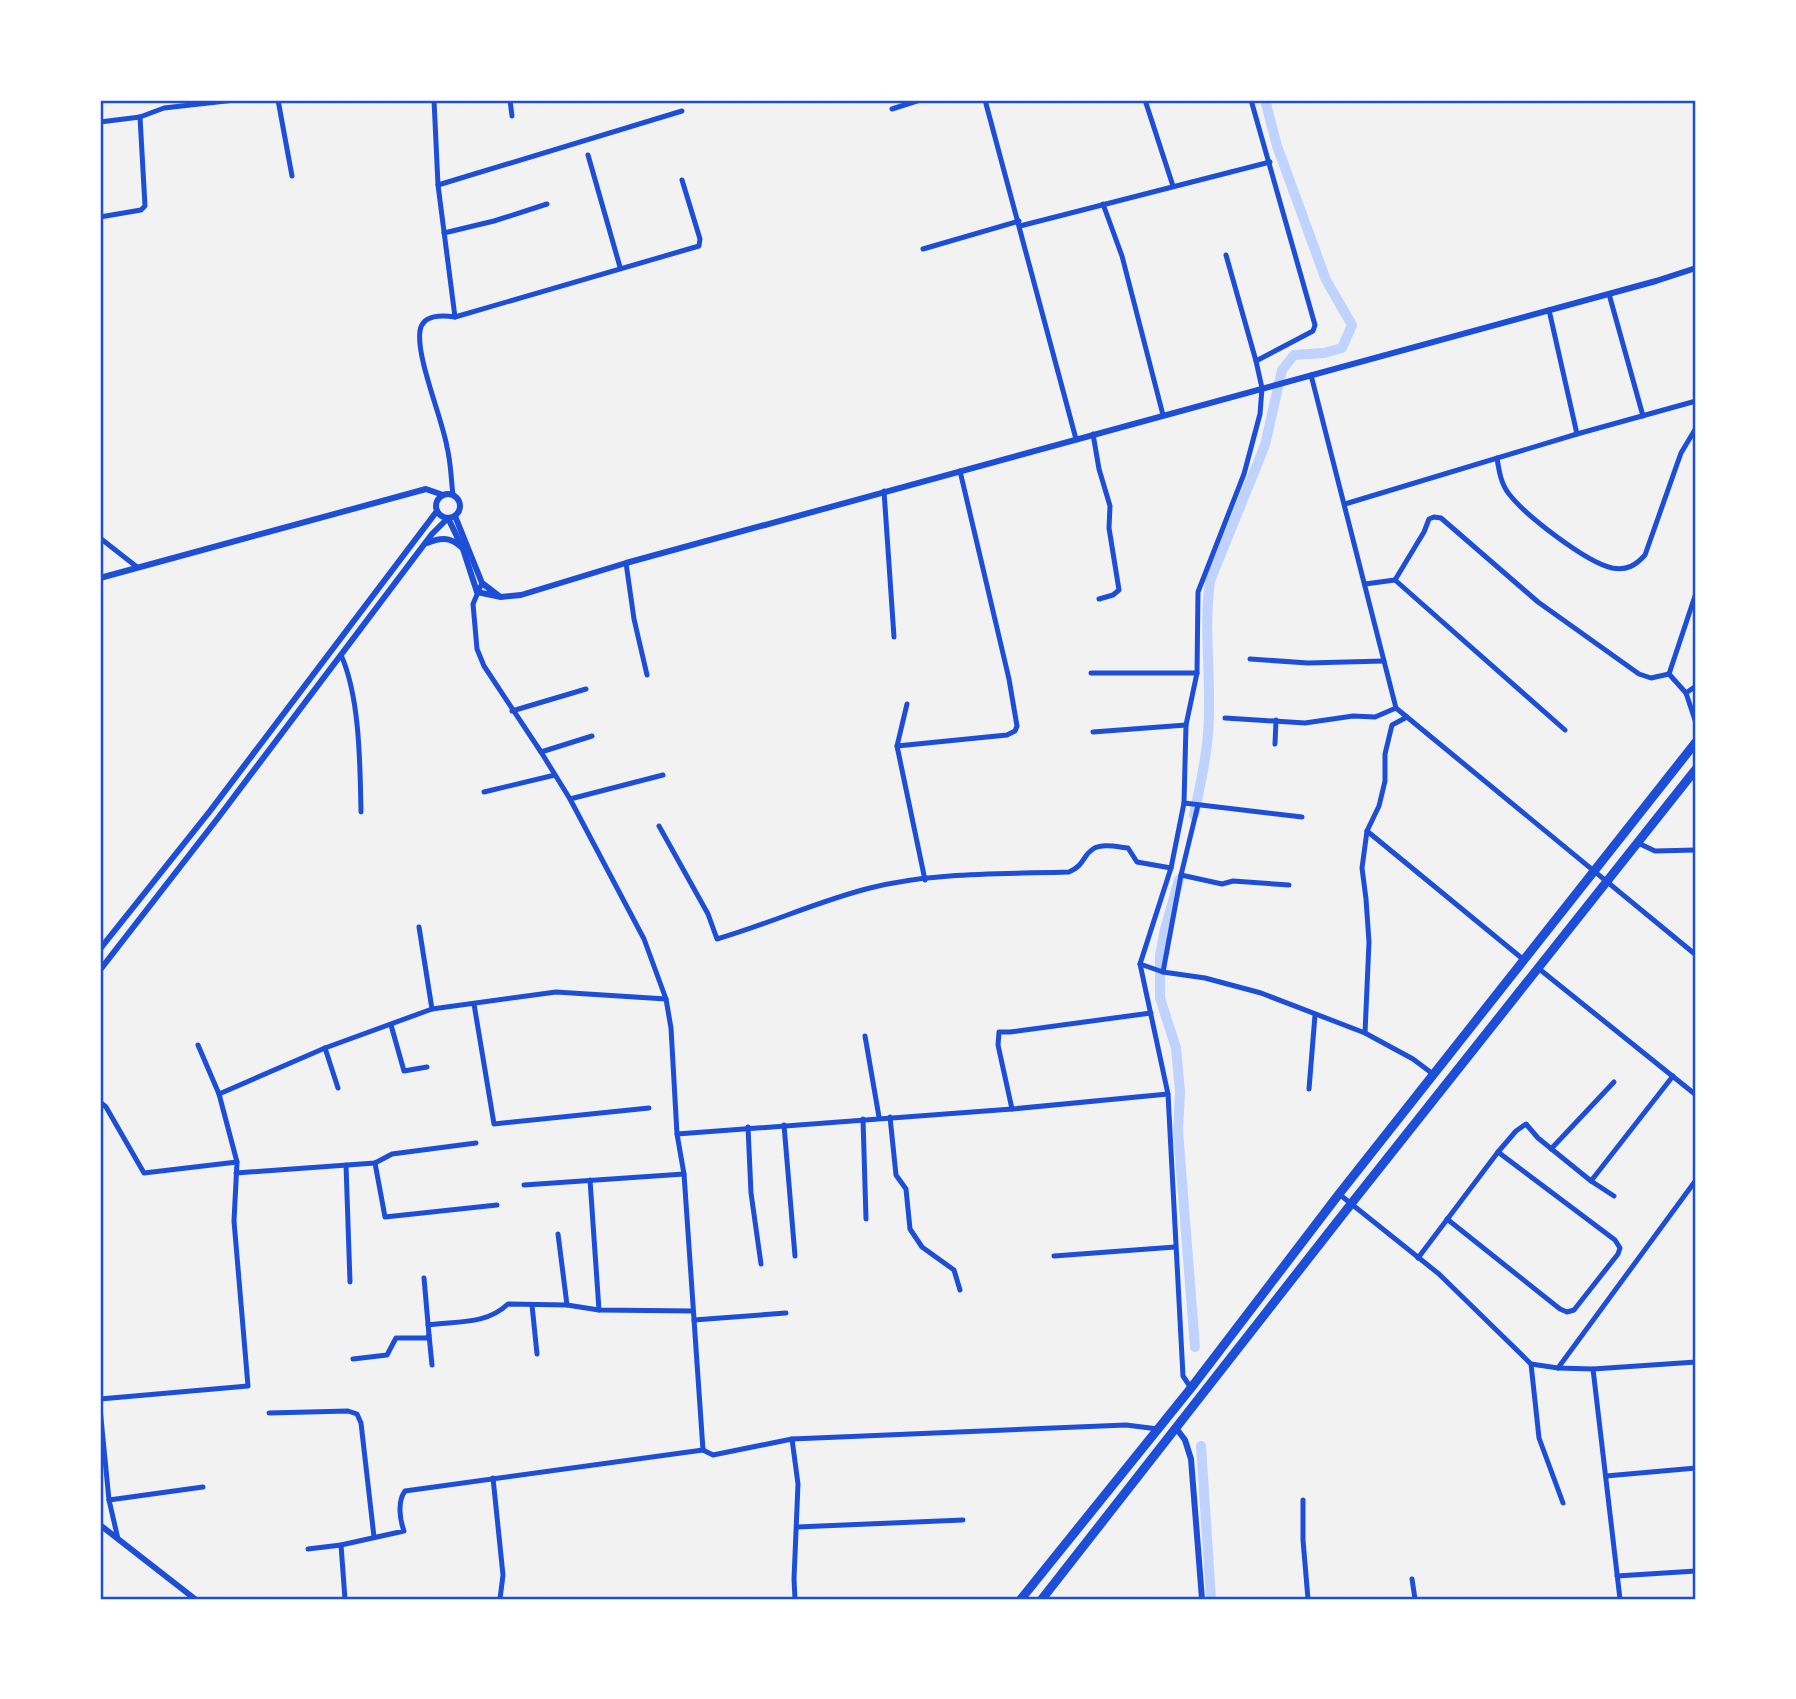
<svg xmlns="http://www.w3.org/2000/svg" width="1796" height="1699" font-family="'Titillium Web',sans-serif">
  <rect width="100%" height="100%" fill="#f2f2f2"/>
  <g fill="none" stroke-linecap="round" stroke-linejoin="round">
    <g stroke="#bfd3fe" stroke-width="10">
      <path d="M1194,815c7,-33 15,-69 15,-103 1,-44 -5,-88 1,-131l55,-136 17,-75 12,-15 30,-2 18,-5 10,-23 -26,-45 -49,-134 -12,-46"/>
      <path d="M1179,880l-14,49 -5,26v43l16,50 4,44 -2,39 17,216"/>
      <path d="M1201,1446l10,153"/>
    </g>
    <g stroke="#1d4ed8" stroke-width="5">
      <path d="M278,100l14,76"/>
      <path d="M434,100l4,85 17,132c-12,-2 -33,-3 -35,14 -4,26 22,87 27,116 4,16 4,32 6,48"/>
      <path d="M510,100l2,16"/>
      <path d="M985,100l91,339"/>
      <path d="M1145,100l28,86"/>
      <path d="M1251,100l64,225 -2,6 -57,30"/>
      <path d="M892,109l28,-9"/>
      <path d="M100,122l40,-5 24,-9 71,-8"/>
      <path d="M588,155l32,112"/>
      <path d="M438,185l244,-74"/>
      <path d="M1103,204l19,52 41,159"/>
      <path d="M100,217l41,-7 4,-4 -5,-89"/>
      <path d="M1020,226l250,-64"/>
      <path d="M444,233l50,-12 53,-17"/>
      <path d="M923,249l96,-28"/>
      <path d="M1609,294l34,122"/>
      <path d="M1549,310l28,124"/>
      <path d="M455,317l244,-71 1,-7 -18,-59"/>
      <path d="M1311,375l85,333 300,247"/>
      <path d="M1093,434l6,35 11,37 -1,22 10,62 -6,5 -14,4"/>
      <path d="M1497,458c2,13 4,26 12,36 17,22 77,68 103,74 15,3 24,-3 33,-13l36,-102 15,-25"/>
      <path d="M884,491l10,146"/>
      <path d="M1345,504l232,-70 119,-33"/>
      <path d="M100,538l37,29"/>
      <path d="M626,563l8,56 13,56"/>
      <path d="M1395,580l29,-48 5,-13 5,-2 7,1 97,84 101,72 12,4 18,-4"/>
      <path d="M482,583l-9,21 4,45 7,17 57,86 29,47 74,140 22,60 5,29 6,106 7,40 19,276"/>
      <path d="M1365,584l30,-4 170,150"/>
      <path d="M341,655c19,42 19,110 20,157"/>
      <path d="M1250,659l58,4 76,-2"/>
      <path d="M1091,673h106"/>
      <path d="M1669,674l27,-81"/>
      <path d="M1669,674l17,19 10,30"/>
      <path d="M1686,693l10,-7"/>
      <path d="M907,704l-10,42 28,134"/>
      <path d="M512,711l74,-22"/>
      <path d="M1225,718l80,5 48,-7 22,1 21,-9"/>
      <path d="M1093,732l93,-7"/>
      <path d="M1275,744l1,-24"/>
      <path d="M897,746l110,-11 8,-4 2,-5 -8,-47 -49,-208"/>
      <path d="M541,752l51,-16"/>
      <path d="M484,792l71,-17"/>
      <path d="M570,799l93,-24"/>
      <path d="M1184,803l118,14"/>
      <path d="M659,826l49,88 9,25c52,-15 101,-38 153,-51 62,-16 135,-14 199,-16 16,-7 13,-16 24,-23 9,-6 25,-2 35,-1l9,14 34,6"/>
      <path d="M1367,831l157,129"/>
      <path d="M1638,843l17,8 41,-1"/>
      <path d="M1181,875l41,9 11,-3 56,4"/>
      <path d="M419,927l13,82"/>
      <path d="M1140,964l23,8 42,6 56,15 104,40 48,26 20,15"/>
      <path d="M1538,968l158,127"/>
      <path d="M1163,972l18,-97 17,-70"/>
      <path d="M474,1004l20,120 155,-16"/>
      <path d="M391,1025l13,46 23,-4"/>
      <path d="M1365,1033l4,-91 -3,-43 -4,-31 5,-37 12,-25 6,-25v-27l7,-29 15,-8"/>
      <path d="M865,1036l14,81"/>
      <path d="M198,1045l21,49"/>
      <path d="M325,1048l13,40"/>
      <path d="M1309,1089l6,-74"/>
      <path d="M100,1102l6,5 38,66 93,-11 -18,-68 106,-46 107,-39 124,-17 110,7"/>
      <path d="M1012,1109l-14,-64 1,-13h11l141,-19"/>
      <path d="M890,1117l6,58 10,14 4,40 12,18 32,23 6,20"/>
      <path d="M863,1119l3,100"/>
      <path d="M784,1125l11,131"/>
      <path d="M748,1127l3,66 10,71"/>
      <path d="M677,1134l335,-25 156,-15"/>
      <path d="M1551,1149l63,-67"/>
      <path d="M375,1163l10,54 112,-12"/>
      <path d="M346,1165l4,117"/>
      <path d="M236,1173l139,-10 17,-9 84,-11"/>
      <path d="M590,1180l9,130"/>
      <path d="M1591,1181l82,-105"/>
      <path d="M524,1185l160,-11"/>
      <path d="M1339,1194l100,80 92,90 27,4 35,1 103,-7"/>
      <path d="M1447,1219l113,90 7,3 7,-2 44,-56 2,-6 -5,-8 -117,-88"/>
      <path d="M558,1234l9,71"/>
      <path d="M1054,1256l121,-9"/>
      <path d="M1418,1258l80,-106 18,-21 10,-7 12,14 53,43 23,15"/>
      <path d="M532,1305l5,49"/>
      <path d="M694,1320l92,-7"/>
      <path d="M428,1325c29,-4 58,0 80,-21l59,1 32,5 94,1"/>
      <path d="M429,1335l3,30"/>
      <path d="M353,1359l34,-4 9,-17h31l2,-3 -5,-57"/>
      <path d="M1531,1364l8,74 24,65"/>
      <path d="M1558,1368l138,-188"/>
      <path d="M1593,1369l27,230"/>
      <path d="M1191,1388l-8,-12 -15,-282 -28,-130 31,-96 13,-65 2,-78 11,-52 1,-81 46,-118 16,-60 2,-26 -6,-27 -30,-106"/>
      <path d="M100,1399l148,-13 -14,-165 3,-59"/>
      <path d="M100,1408l9,92 9,39"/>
      <path d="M269,1413l79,-2 9,3 4,9 13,114"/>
      <path d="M792,1439l6,45 -4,95 1,20"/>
      <path d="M1606,1476l90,-8"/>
      <path d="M493,1478l10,97 -3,24"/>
      <path d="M109,1500l94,-13"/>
      <path d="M1303,1500v40l5,59"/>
      <path d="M797,1527l166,-7"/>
      <path d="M341,1545l4,54"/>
      <path d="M308,1549l33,-4 63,-14c-4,-11 -7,-29 1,-40l298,-41 10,5 79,-16 334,-14 32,4"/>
      <path d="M1617,1576l79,-5"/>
      <path d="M1412,1579l3,20"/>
    </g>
    <g stroke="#1d4ed8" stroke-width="6">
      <circle cx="448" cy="506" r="12"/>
      <path d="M455,516l27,67 17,13"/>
      <path d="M427,543c12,-5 23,-7 34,4"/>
      <path d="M100,578l326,-89 17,6"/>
      <path d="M100,949l110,-138 227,-300"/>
      <path d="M100,970l118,-152 214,-284 16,-16 15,31 14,43 24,5 20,-2 105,-32 1030,-282 40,-13"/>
      <path d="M1176,1428l9,12 6,19 11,140"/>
      <path d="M100,1525l95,74"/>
    </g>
    <g stroke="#1d4ed8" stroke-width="9">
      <path d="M1021,1599l170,-211 148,-194 357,-452"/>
      <path d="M1042,1599l309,-395 345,-435"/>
    </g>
  </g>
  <rect width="1796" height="1699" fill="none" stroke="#ffffff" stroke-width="203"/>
  <rect x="102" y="102" width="1592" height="1496" fill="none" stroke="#1d4ed8" stroke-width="2.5"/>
</svg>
